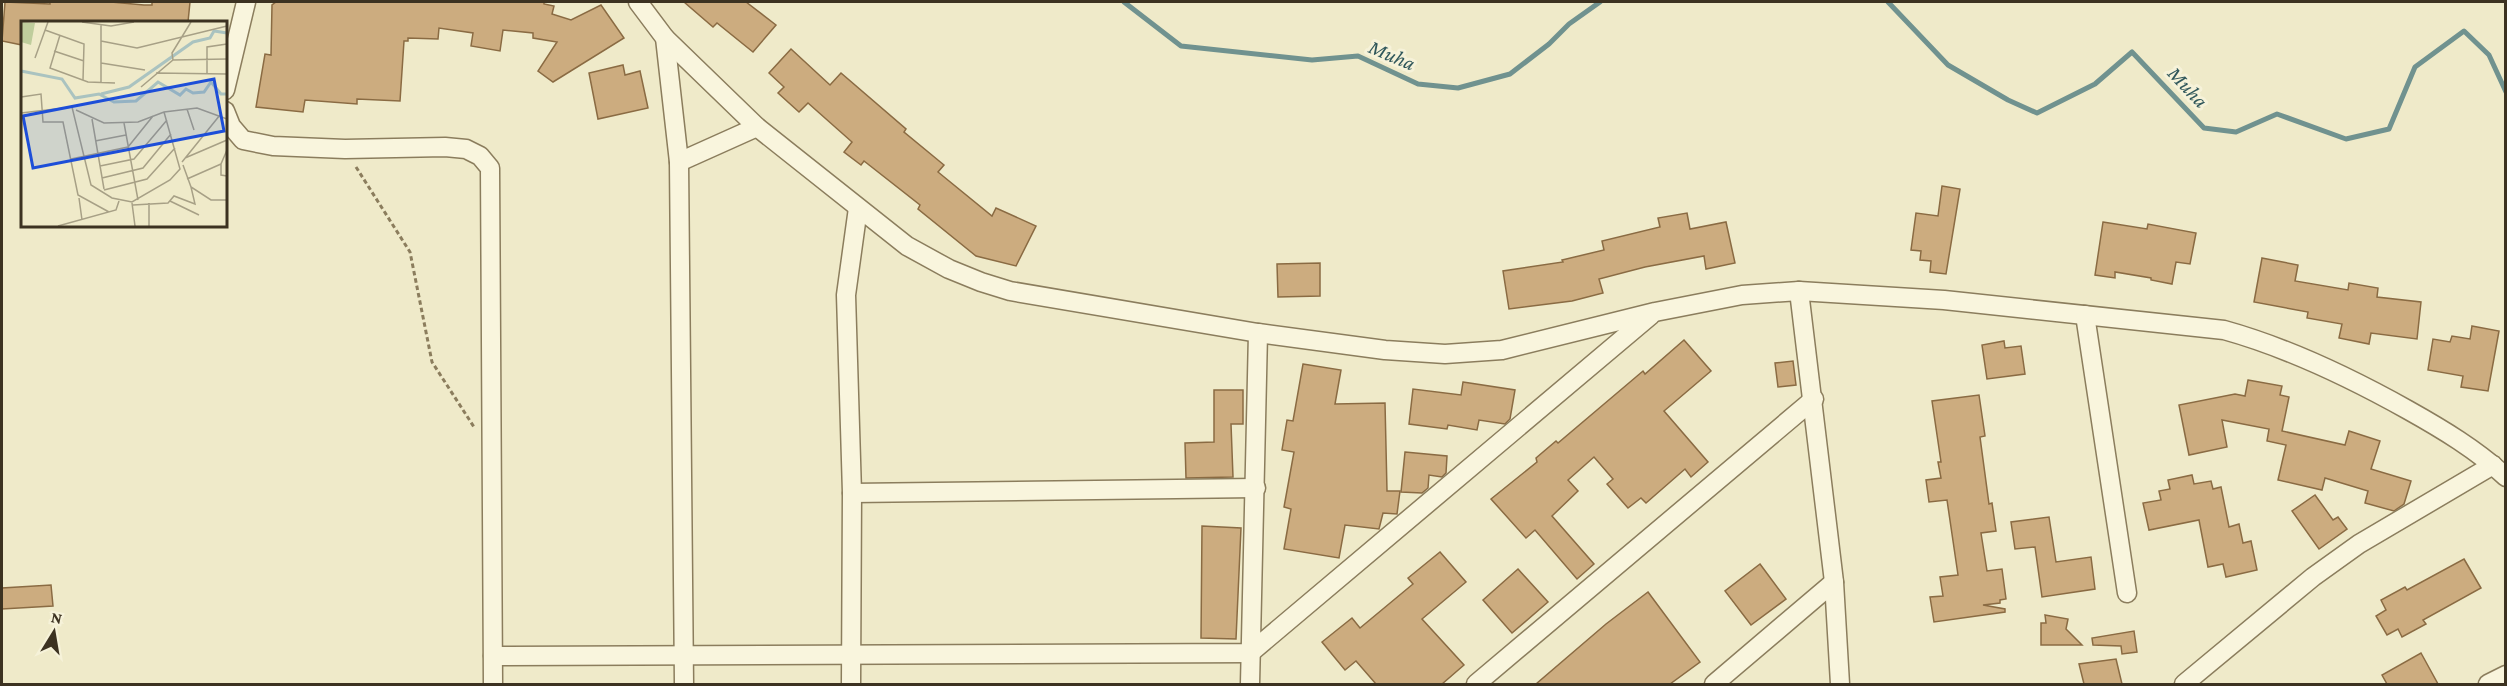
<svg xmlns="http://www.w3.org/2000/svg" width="2507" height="686" font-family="'Crimson Pro',serif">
  <rect width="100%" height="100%" fill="#efeac9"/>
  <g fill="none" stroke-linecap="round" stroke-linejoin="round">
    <g stroke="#70928f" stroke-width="5">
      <path d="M1124,2l57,44 131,14 46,-4 60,28 40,4 52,-14 39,-30 20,-20 31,-22"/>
      <path d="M1888,2l60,63 60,35 29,13 58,-29 37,-32 72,76 32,4 41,-18 69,25 43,-10 26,-62 49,-36 25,24 17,37"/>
    </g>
  </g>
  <g fill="#ccac7f" stroke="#8a6b43" stroke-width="1.5">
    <path d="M5,2l45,2v-2h61l33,3h8v-3h38l-2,20h-166v23l-20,-4z"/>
    <path d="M276,2h268v2l10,2 -2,8 19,6 30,-15 23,33 -71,44 -15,-11 19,-29 -24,-4v-5l-30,-3 -3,21 -29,-5 2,-13 -34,-5 -1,11 -30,-1v3h-4l-4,60 -43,-2v5l-52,-4 -2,12 -47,-5 9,-53 6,1 1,-50z"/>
    <path d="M684,2h62l30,23 -23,27 -36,-29 -4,4z"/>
    <path d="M791,49l39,36 11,-12 65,56 -2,3 40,33 -6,7 54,44 4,-8 40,18 -20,40 -40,-10 -58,-47 2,-4 -56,-44 -3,4 -17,-13 8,-10 -44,-39 -9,9 -21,-19 6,-6 -15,-14z"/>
    <path d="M623,65l2,10 15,-4 8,37 -50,11 -9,-46z"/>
    <path d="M1942,186l18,3 -14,85 -16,-2 1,-11 -11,-1 1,-9 -10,-1 5,-37 22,3z"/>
    <path d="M1687,213l3,16 36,-7 9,41 -29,6 -2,-13 -59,11 -46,12 4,14 -31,8 -63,8 -6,-38 60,-9 -1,-2 42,-10 -2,-9 58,-14 -2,-9z"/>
    <path d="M2103,222l44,7 1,-5 48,9 -6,31 -14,-2 -4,22 -21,-4v-2l-36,-6v6l-20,-3z"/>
    <path d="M2262,258l36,7 -3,16 53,9 1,-7 29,5 -1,9 44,5 -4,37 -46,-6 -2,11 -30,-6 3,-14 -35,-6 1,-6 -54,-10z"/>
    <path d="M1320,263v33l-42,1 -1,-33z"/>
    <path d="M2472,326l27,5 -11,60 -27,-4 2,-11 -35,-6 5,-31 17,3 2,-6 18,3z"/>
    <path d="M1684,340l27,31 -47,40 44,51 -17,15 -6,-8 -39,34 -5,-5 -13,10 -21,-24 6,-5 -19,-22 -26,23 10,11 -26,25 42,48 -17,15 -42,-49 -9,8 -35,-39 46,-37 -1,-4 20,-17 2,2 85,-72 2,3z"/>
    <path d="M2004,341l1,7 16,-2 4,28 -38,5 -5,-34z"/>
    <path d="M1793,361l3,24 -18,2 -3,-24z"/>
    <path d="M1303,364l38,6 -6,34 50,-1 2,88h13l-3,23 -14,-1 -4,16 -34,-4 -6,33 -55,-9 7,-40 -7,-2 10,-55 -12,-2 5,-30 6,1z"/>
    <path d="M2248,380l34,6 -2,9 9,2 -7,34 63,14 4,-14 31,10 -9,28 40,12 -7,23 -10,7 -29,-8 3,-12 -43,-13 -3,12 -44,-10 8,-35 -19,-4 2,-12 -47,-9 5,27 -38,8 -10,-50 56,-11 10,2z"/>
    <path d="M1463,382l52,8 -5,29 -5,5 -26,-4 -2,10 -29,-5 -1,4 -38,-5 4,-35 48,6z"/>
    <path d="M1214,390h29v34h-12l2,53 -47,1 -1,-35 29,-1z"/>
    <path d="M1979,395l6,41 -5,1 9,67 3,-1 4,28 -15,2 6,38 15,-2 4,30 -6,1v3l-17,2 22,4v3l-71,10 -4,-25 13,-1 -3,-19 18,-2 -11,-75 -18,2 -3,-22 15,-2 -3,-16h3l-9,-61z"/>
    <path d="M1405,452l42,4 -1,17 -4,4 -13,-2 -1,13 -6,5 -21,-1z"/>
    <path d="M2192,475l2,9 17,-3 2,8 8,-2 8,40 10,-3 4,19 8,-2 6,29 -31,7 -3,-13 -15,3 -9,-47 -50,10 -6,-27 18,-3 -2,-9 11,-2 -2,-9z"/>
    <path d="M2315,495l18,25 5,-3 9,12 -28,20 -27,-38z"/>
    <path d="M2049,517l7,45 35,-5 4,32 -53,8 -7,-50 -20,2 -4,-27z"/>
    <path d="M1202,526l39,2 -5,111 -35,-1z"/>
    <path d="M1440,552l26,30 -44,37 42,46 -22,19h-66l-20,-23 -11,9 -23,-28 30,-24 8,10 53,-44 -5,-6z"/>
    <path d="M2464,559l17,29 -58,32 3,4 -24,13 -4,-8 -11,6 -11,-19 10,-6 -5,-10 24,-13 2,3z"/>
    <path d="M1760,564l26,35 -35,26 -26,-34z"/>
    <path d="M1518,569l30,33 -36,31 -29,-33z"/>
    <path d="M51,585l2,21 -51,3v-21z"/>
    <path d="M1648,592l52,70 -30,22h-134l70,-60z"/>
    <path d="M2045,615l23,4 -2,10 16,16h-41v-22h5z"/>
    <path d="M2134,631l3,21 -15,2 -1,-8 -28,-1 -1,-7z"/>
    <path d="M2421,653l17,31h-51l-5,-9z"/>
    <path d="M2116,659l6,25h-38l-5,-20z"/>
  </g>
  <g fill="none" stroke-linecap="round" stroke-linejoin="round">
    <defs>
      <g id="minor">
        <path d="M638,2l27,36 14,124 5,522"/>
        <path d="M665,38l92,89 150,119 42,23 32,13 29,9 248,42 127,17 60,4 57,-4 153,-38 87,-17 57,-4 145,9 280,30c65,18 125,47 184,80 34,19 69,40 98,67"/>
        <path d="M225,90l21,-88"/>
        <path d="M225,111l6,15 12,14 30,6 72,3 100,-2 21,2 14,7 10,12 3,516"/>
        <path d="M679,162l78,-35"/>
        <path d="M1799,291l35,291 6,102"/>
        <path d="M2085,315l42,278"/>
        <path d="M852,493l404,-5"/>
        <path d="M493,656l757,-3 401,-338"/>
        <path d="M851,684l1,-191 -6,-198 12,-87"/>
        <path d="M1250,684l8,-351"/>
        <path d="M1476,684l338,-285"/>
        <path d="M1714,684l120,-102"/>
        <path d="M2184,684l129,-107 46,-33 134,-79"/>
        <path d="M2488,684l18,-9"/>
      </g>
    </defs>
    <use href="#minor" stroke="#8b7d5d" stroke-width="21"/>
    <path stroke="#8b7d5d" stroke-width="3" stroke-dasharray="4.5 3" stroke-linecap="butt" d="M356,167l54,85 22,110 42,65"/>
    <use href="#minor" stroke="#f9f5dd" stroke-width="18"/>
  </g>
  <g text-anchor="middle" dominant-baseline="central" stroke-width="6" stroke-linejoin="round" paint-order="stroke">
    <g font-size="21" font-style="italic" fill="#30575b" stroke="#f6f2d9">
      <text transform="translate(1392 55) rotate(23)">Muha</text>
      <text transform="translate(2188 87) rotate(47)">Muha</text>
    </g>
  </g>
  <g transform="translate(21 21)">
    <rect width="206" height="206" fill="#efeac9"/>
    <path d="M1,1l13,1 -4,22 -10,-3z" fill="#bfcd9c"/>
    <path fill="none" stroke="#aac3c0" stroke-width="3" d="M0,50l41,8 13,19 24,-4 15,8 22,-1 22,-19 22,13 6,-6 7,4 11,-1 7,-10 10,12h6M80,73l28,-7 64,-45 17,-4 4,-7 13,2"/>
    <path fill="none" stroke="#a7a086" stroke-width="1.5" d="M61,1l29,4 23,-4M24,9l39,14 -1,36M39,14l-10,33 38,14 27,1M80,20l36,7 90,-22M33,30l30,10M14,37l13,-36M152,39l-1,-7 19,-31M80,42l44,7M135,52l71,1M186,53v-27l20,-3M80,61v-58M120,66l32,-27 54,-1M0,76l20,-3 2,28h20l15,73 31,17M166,88l7,21M55,89l28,13 34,-1 26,-10 33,-4 30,11M0,92l51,-6 19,78 21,13 20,4 38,-22 10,-11 -16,-57M71,98l12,70M103,102l14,77M74,120l31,-6M206,129l-6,14v11l6,1M164,137l42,-18M50,138l57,-12 25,-31M161,141l38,-47M162,144l8,22 20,13h16M79,145l34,-7 33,-39M81,157l41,-10 28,-34M166,158l34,-15M83,169l43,-11 28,-31M58,177l3,22M149,180l29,14M111,182l3,23M112,184l35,-2 6,-7 21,8 -4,-17M37,205l58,-16 3,-9M128,205v-23"/>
    <path fill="#1d4ed8" fill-opacity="0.15" stroke="#1d4ed8" stroke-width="3" d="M193,58l10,52 -191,37 -10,-52z"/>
    <rect width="206" height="206" fill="none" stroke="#3c3221" stroke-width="3"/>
  </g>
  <rect width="2507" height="686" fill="none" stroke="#3c3221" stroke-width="6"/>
  <g transform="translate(54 632) rotate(11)" stroke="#f6f2d9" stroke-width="4.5" paint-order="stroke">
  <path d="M0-4.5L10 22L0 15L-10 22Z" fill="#3c3221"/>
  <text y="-9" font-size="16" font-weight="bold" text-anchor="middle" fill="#3c3221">N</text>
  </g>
</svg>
